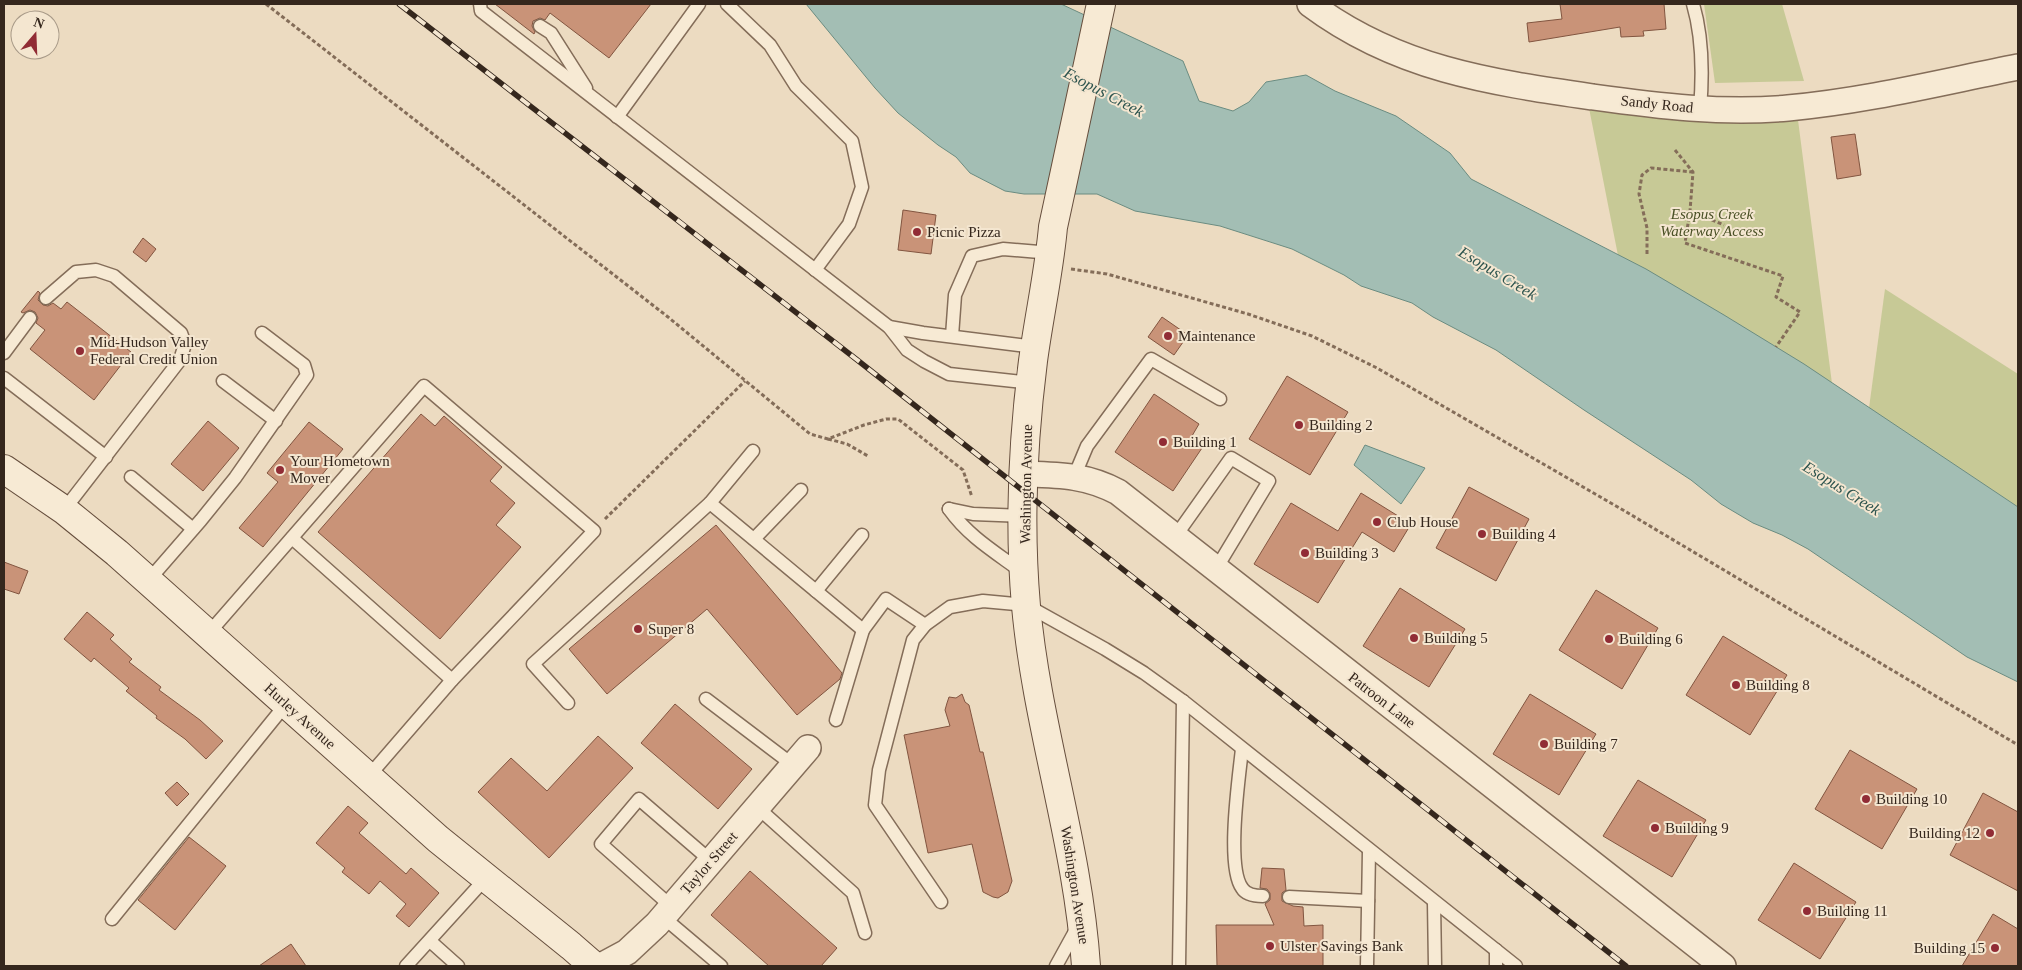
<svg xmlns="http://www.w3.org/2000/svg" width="2022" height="970" font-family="'Times New Roman',serif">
  <rect width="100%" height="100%" fill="#ecdbc1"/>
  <g fill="#c7c996">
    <path d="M1704,4h78l22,77 -89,2z"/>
    <path d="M1589,108l106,12h103l44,341 -207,-119z"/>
    <path d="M1885,289l133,85v133l-149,-99z"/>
  </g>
  <g fill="#a3beb4" stroke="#6b8c81">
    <path d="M806,4h255l122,57 16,40 34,10 16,-9 17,-20 40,-7 29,16 61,25 54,37 21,26 175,90 78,46 80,49 214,143v175l-51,-25 -159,-108 -26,-14 -29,-12 -32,-19 -30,-24 -107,-70 -88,-60 -63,-33 -21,-14 -51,-17 -17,-11 -52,-26 -72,-23 -85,-15 -38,-17h-73l-19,-3 -35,-18 -14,-16 -18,-12 -40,-32 -23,-25z"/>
    <path d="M1365,445l60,23 -24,36 -47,-39z"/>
  </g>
  <g fill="#c99378" stroke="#825540">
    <path d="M495,4h156l-42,54 -59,-45 -5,7 -5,-2 -7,3 -1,5 3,6 -1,2z"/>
    <path d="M1560,4h104l2,25 -23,2 1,5 -23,1 -1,-10 -91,15 -2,-19 35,-4z"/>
    <path d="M1855,134l6,41 -24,4 -6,-42z"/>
    <path d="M903,210l33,5 -5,39 -33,-4z"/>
    <path d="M143,238l13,11 -10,13 -13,-10z"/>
    <path d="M38,291l2,2 -2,7 5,5 5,1 5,-3 8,6 6,-7 64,50 -37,48 -64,-51 15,-19 -9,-7 2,-5 -3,-6 -5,-2 -7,3 -2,-1z"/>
    <path d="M1162,317l26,18 -14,20 -26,-18z"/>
    <path d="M1287,376l61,36 -38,63 -61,-36z"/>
    <path d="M1154,394l45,30 -10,17 13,7 -29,43 -58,-39z"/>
    <path d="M421,414l14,12 9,-10 58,51 -12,14 25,22 -19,22 25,22 -81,92 -122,-107z"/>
    <path d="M208,421l31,27 -36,43 -32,-27z"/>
    <path d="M309,422l34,27 -80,98 -24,-19 39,-46 -11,-9z"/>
    <path d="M1469,487l60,32 -33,62 -60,-33z"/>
    <path d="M1361,493l50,31 -17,28 -32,-20 -44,71 -64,-39 37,-61 47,28z"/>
    <path d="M716,525l126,148 -2,6 -43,36 -90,-106 -100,85 -38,-45z"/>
    <path d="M4,562l24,9 -9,23 -15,-5z"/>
    <path d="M1400,588l65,41 -36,58 -66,-41z"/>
    <path d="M1596,590l62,38 -36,61 -63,-39z"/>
    <path d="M87,612l27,23 -4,4 22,20 -3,3 32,25 -2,3 41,30 23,21 -17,18 -21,-20 -29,-21 1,-2 -31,-25 3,-3 -35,-30 -3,4 -27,-23z"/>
    <path d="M1723,636l64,39 -37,60 -64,-40z"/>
    <path d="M962,694l3,8 4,3 11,47h3l29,129 -4,11 -10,6 -5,-1 -10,-5 -11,-48 -44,9 -24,-118 46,-9 -5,-16 2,-7 2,-6 7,1z"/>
    <path d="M1530,694l66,40 -37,61 -66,-41z"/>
    <path d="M675,704l77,65 -34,40 -77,-66z"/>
    <path d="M598,736l35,32 -84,90 -71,-66 33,-34 36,33z"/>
    <path d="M1850,750l67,39 -35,60 -67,-40z"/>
    <path d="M1638,780l68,40 -34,57 -69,-41z"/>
    <path d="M177,782l12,12 -12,12 -12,-13z"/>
    <path d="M1983,793l35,19v79l-68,-36z"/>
    <path d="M348,806l20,17 -9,10 47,41 5,-6 28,25 -30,34 -13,-11 10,-12 -26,-23 -11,13 -27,-22 3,-4 -29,-25z"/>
    <path d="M189,837l37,29 -51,64 -37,-30z"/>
    <path d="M1794,863l62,39 -36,57 -62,-39z"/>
    <path d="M1262,868l22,1 2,21 -4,3v8l11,5 10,1 1,19 19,-1v41h-106l-1,-41h58l-9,-21 5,-4v-7l-3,-4 -7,-1z"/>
    <path d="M750,871l87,77 -16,18h-52l-58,-51z"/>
    <path d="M1993,914l25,15v37h-56z"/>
    <path d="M291,944l15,22h-47z"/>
  </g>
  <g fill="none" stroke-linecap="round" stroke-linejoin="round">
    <defs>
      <g id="lane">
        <path d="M480,4l1,7 408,316 18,23 17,11 25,13 82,9"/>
        <path d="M727,4l43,41 26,41 56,55 10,46 -13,37 -34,46"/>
        <path d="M1693,4c10,34 10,70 7,105"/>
        <path d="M540,26l11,7 35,55"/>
        <path d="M617,117l82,-113"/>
        <path d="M46,298l30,-26 20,-2 18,6 67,57 4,11 -5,16 -116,150"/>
        <path d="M889,327l34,6 112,14"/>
        <path d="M952,336l3,-41 17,-39 31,-7 48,4"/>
        <path d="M4,353l26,-35"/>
        <path d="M4,378l102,79"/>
        <path d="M223,381l53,40"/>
        <path d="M131,477l62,52"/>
        <path d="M1074,477l13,-31 64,-87 69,40"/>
        <path d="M710,503l43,-52"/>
        <path d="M949,509c20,28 46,43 73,63"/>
        <path d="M949,509l24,5 51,2"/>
        <path d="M1175,537l56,-79 38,23 -53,88"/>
        <path d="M292,538l160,142"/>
        <path d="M754,539l47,-49"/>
        <path d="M148,581l53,-61 34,-42 72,-103 -3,-10 -42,-32"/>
        <path d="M816,591l46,-56"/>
        <path d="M208,634l216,-248 170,145 -142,149 -84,97"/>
        <path d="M706,699l87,66"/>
        <path d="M568,703l-35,-39 177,-161 153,127 23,-31 39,26"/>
        <path d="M836,720l27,-90"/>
        <path d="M1242,749c-3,28 -16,117 0,139 4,7 13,8 21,8"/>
        <path d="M757,807l96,86 12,40"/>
        <path d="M1289,897l79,4"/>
        <path d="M941,902l-66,-97 4,-35 34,-130 12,-15 25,-18 33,-6 43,4 79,44 39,24 39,28 333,265"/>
        <path d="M1434,902l1,64"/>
        <path d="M672,907l-71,-63 38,-45 72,62"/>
        <path d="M663,917l58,49"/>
        <path d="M112,919l174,-215"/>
        <path d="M430,941l28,25"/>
        <path d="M1496,950v16"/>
        <path d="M406,966l80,-88"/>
        <path d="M1056,966l22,-40"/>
        <path d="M1179,966l4,-265"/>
        <path d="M1367,966l2,-115"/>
      </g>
      <g id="street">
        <path d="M1310,4c87,65 179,78 283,93 65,9 130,17 195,11 78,-7 154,-26 230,-41"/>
        <path d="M1024,474c36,1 62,1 94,18l605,474"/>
        <path d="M601,966l26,-14 30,-28 151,-176"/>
      </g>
      <g id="secondary">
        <path d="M4,469l60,41 53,43 321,286 133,107 23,20"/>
        <path d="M1086,966c-8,-122 -49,-238 -60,-360 -7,-80 -3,-166 7,-245 6,-45 16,-89 20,-134l48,-223"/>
      </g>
    </defs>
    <use href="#lane" stroke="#846d59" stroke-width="15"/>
    <use href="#street" stroke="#846d59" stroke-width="28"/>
    <use href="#secondary" stroke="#664e3d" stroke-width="30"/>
    <g stroke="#846d59" stroke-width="3" stroke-dasharray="4 2.5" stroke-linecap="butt">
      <path d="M266,4l402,313 142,117 18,5 36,-14 22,-6h12l65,51 9,27"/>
      <path d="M1675,150l18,22 -3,39 34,14"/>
      <path d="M1690,211l-5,32 98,33 -7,21 24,15 -24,35"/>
      <path d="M1647,254v-26l-8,-34 3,-19 9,-7 42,4"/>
      <path d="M1071,269l36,5 141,40 64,22 65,32 246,142 395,235"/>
      <path d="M828,439l19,5 21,12"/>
      <path d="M605,519l140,-138"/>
    </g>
    <use href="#lane" stroke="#f7ead4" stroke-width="12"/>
    <use href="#street" stroke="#f7ead4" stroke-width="25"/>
    <use href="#secondary" stroke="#f7ead4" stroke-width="28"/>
    <defs>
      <path id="rail" d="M399,4l457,355 770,607"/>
    </defs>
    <use href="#rail" stroke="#35271d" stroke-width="5.5"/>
    <use href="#rail" stroke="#f4e6d0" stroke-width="4" stroke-dasharray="11" stroke-linecap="butt"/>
  </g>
  <g fill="#912c35" stroke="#f4e6d0" stroke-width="2">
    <circle cx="917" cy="232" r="5"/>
    <circle cx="1168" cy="336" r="5"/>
    <circle cx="80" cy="351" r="5"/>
    <circle cx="1299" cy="425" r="5"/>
    <circle cx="1163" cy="442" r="5"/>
    <circle cx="280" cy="470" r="5"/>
    <circle cx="1377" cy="522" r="5"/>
    <circle cx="1482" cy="534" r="5"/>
    <circle cx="1305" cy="553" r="5"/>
    <circle cx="638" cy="629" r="5"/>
    <circle cx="1414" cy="638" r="5"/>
    <circle cx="1609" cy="639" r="5"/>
    <circle cx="1736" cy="685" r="5"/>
    <circle cx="1544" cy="744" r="5"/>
    <circle cx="1866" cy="799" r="5"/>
    <circle cx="1655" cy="828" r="5"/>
    <circle cx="1990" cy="833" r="5"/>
    <circle cx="1807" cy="911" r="5"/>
    <circle cx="1270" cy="946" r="5"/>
    <circle cx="1995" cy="948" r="5"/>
  </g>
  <g text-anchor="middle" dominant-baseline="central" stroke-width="4" stroke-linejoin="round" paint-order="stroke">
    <g font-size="15" fill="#35271d" stroke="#f4e6d0">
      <text transform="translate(1657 104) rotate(6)">Sandy Road</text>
      <text transform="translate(1026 484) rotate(-89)">Washington Avenue</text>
      <text transform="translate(1382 700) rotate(38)">Patroon Lane</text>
      <text transform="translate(300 716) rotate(42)">Hurley Avenue</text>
      <text transform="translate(709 863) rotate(-49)">Taylor Street</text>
      <text transform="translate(1075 885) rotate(81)">Washington Avenue</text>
    </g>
    <g font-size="15" font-style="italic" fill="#495025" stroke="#f4e6d0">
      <text x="1712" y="214">Esopus Creek<tspan x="1712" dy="17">Waterway Access</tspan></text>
    </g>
    <g font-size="15" fill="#35271d" stroke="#f4e6d0" text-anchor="start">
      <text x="927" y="232">Picnic Pizza</text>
      <text x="1178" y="336">Maintenance</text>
      <text x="90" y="342">Mid-Hudson Valley<tspan x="90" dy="17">Federal Credit Union</tspan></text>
      <text x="1309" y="425">Building 2</text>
      <text x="1173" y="442">Building 1</text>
      <text x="290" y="461">Your Hometown<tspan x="290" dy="17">Mover</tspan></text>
      <text x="1387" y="522">Club House</text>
      <text x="1492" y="534">Building 4</text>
      <text x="1315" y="553">Building 3</text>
      <text x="648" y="629">Super 8</text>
      <text x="1424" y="638">Building 5</text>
      <text x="1619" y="639">Building 6</text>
      <text x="1746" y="685">Building 8</text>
      <text x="1554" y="744">Building 7</text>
      <text x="1876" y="799">Building 10</text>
      <text x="1665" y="828">Building 9</text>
      <text x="1980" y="833" text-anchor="end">Building 12</text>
      <text x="1817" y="911">Building 11</text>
      <text x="1280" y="946">Ulster Savings Bank</text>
      <text x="1985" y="948" text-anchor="end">Building 15</text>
    </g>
    <g font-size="16" font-style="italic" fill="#2d544e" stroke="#f4e6d0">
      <text transform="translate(1104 92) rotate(28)">Esopus Creek</text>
      <text transform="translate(1498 273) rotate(31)">Esopus Creek</text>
      <text transform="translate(1842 488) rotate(32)">Esopus Creek</text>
    </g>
  </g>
  <rect width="2022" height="970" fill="none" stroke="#35271d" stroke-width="10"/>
  <g transform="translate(35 35) rotate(19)"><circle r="24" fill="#f4e6d0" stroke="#a89a88"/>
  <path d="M0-4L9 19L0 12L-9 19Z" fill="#912c35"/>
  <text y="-8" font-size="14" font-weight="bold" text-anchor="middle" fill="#35271d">N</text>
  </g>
</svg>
